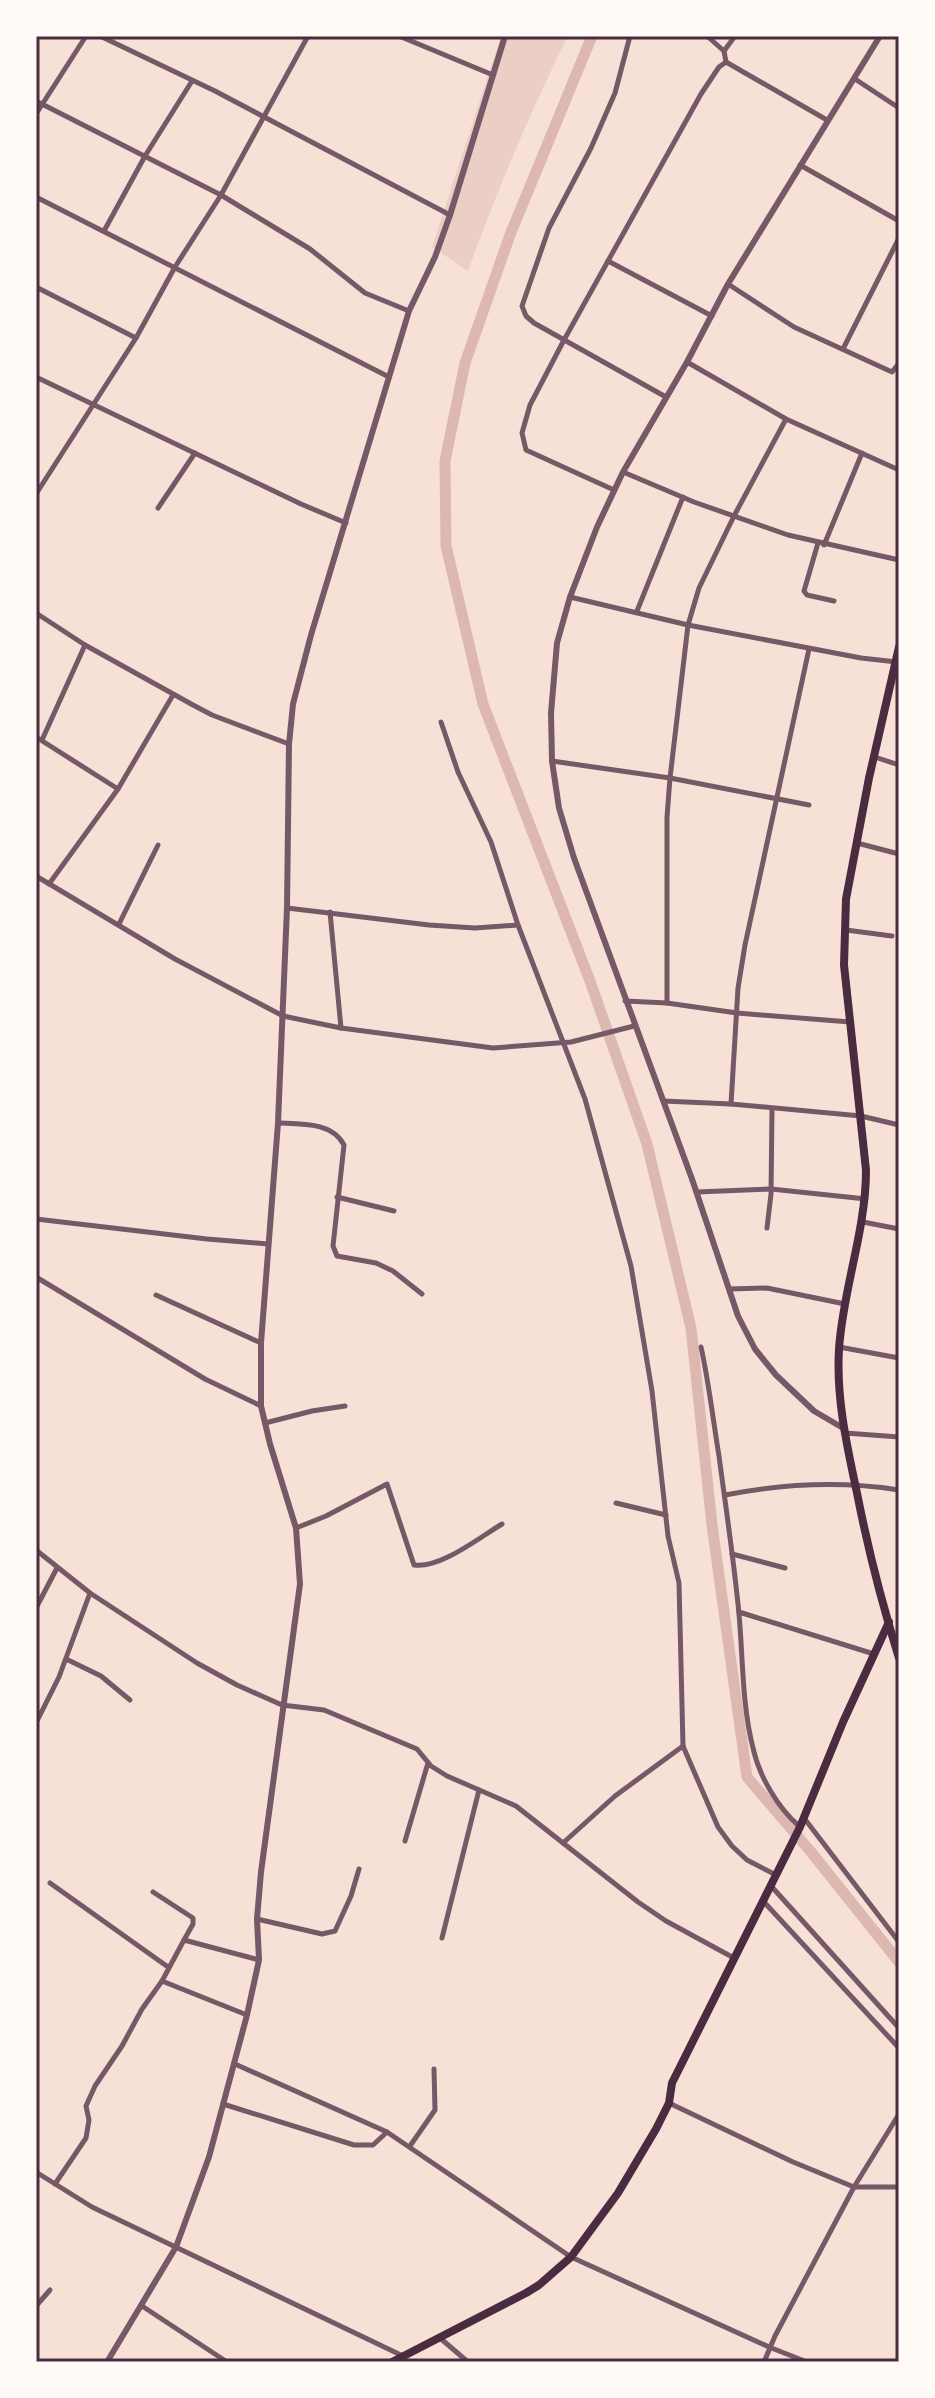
<svg xmlns="http://www.w3.org/2000/svg" width="935" height="2398" font-family="Figtree,sans-serif">
  <rect width="100%" height="100%" fill="#f7e1d7"/>
  <path fill="#ebcfc5" d="M501,36h67c-38,77 -71,154 -100,235l-36,-24z"/>
  <g fill="none" stroke-linecap="round" stroke-linejoin="round">
    <path stroke="#dcb8b0" stroke-width="11" d="M592,36l-82,199 -45,128 -20,98 1,85 37,158 107,277 57,163 44,184 21,197 35,252 64,75 88,110"/>
    <g stroke="#755966" stroke-width="5">
      <path d="M100,36l115,55 235,124"/>
      <path d="M399,36l94,39"/>
      <path d="M630,36l-15,57 -24,55 -42,80 -27,78 4,10 8,7 132,74"/>
      <path d="M707,36l17,15 2,11"/>
      <path d="M898,36l1,1"/>
      <path d="M724,51l11,-15"/>
      <path d="M855,79l44,29"/>
      <path d="M36,101l185,94 89,54 55,44 44,18"/>
      <path d="M36,114l50,-78"/>
      <path d="M800,165l99,56"/>
      <path d="M36,197l353,180"/>
      <path d="M104,231l41,-75 47,-75"/>
      <path d="M608,261l104,55"/>
      <path d="M728,284l66,43 98,45 7,-9"/>
      <path d="M36,287l100,51"/>
      <path d="M843,349l56,-111"/>
      <path d="M687,362l99,57 113,51"/>
      <path d="M36,377l265,127 45,19"/>
      <path d="M623,472l71,30 94,33 111,25"/>
      <path d="M614,490l-88,-40 -4,-17 8,-28 34,-65 137,-246 18,-27 7,-5 101,58"/>
      <path d="M36,494l100,-156 39,-71 46,-72 87,-159"/>
      <path d="M158,508l37,-55"/>
      <path d="M818,543l-14,48 3,4 27,6"/>
      <path d="M824,545l38,-92"/>
      <path d="M570,597l118,28 173,33 36,4"/>
      <path d="M637,611l46,-114"/>
      <path d="M36,613l49,32 108,60 19,10 77,29"/>
      <path d="M441,722l17,50 33,70 27,83 67,174 46,167 21,125 16,145 11,47 4,163 35,81 14,19 15,14 29,15"/>
      <path d="M36,737l82,52"/>
      <path d="M42,740l43,-95"/>
      <path d="M875,757l24,8"/>
      <path d="M552,761l118,17 139,27"/>
      <path d="M857,843l42,11"/>
      <path d="M36,876l139,83 108,57 58,12 152,20 78,-6 63,-16"/>
      <path d="M49,884l69,-95 55,-94"/>
      <path d="M287,908l142,17 46,3 43,-3"/>
      <path d="M330,912l11,116"/>
      <path d="M119,924l39,-79"/>
      <path d="M846,930l46,6"/>
      <path d="M625,1001l42,2 70,10 113,9"/>
      <path d="M667,1003v-186l3,-39 18,-153 11,-37 35,-72 52,-97"/>
      <path d="M663,1101l68,3 7,-116 7,-43 64,-296"/>
      <path d="M731,1104l130,12 38,9"/>
      <path d="M278,1123c23,1 54,-1 66,22l-11,101 4,10 39,7 17,8 29,23"/>
      <path d="M697,1192l74,-3 95,10"/>
      <path d="M337,1197l57,14"/>
      <path d="M36,1219l171,20 61,5"/>
      <path d="M863,1222l36,7"/>
      <path d="M767,1228l4,-34 1,-85"/>
      <path d="M36,1277l169,102 56,27"/>
      <path d="M729,1289l38,-1 78,16"/>
      <path d="M156,1295l105,48"/>
      <path d="M701,1347c8,36 12,73 18,109 7,53 15,105 20,158 4,44 3,91 14,134 6,28 25,60 46,78"/>
      <path d="M839,1347l60,11"/>
      <path d="M265,1423l47,-12 33,-5"/>
      <path d="M845,1433l54,4"/>
      <path d="M725,1495c56,-11 118,-14 174,-5"/>
      <path d="M616,1503l50,12"/>
      <path d="M296,1528l30,-12 61,-32 27,81c26,4 66,-28 88,-41"/>
      <path d="M36,1550l54,43 107,70 40,22 45,20 42,5 93,39 14,17 16,10 69,30 122,96 28,19 68,37"/>
      <path d="M732,1554l53,14"/>
      <path d="M36,1608l21,-40"/>
      <path d="M739,1612l135,42"/>
      <path d="M66,1659l35,17 29,24"/>
      <path d="M36,1723l23,-46 31,-84"/>
      <path d="M804,1818l95,124"/>
      <path d="M405,1841l23,-78"/>
      <path d="M563,1843l52,-47 68,-50"/>
      <path d="M50,1883l118,84"/>
      <path d="M772,1887l127,141"/>
      <path d="M153,1892l40,26v6l-9,16"/>
      <path d="M764,1902l135,146"/>
      <path d="M257,1919l65,15 13,-3 16,-35 8,-27"/>
      <path d="M442,1938l37,-148"/>
      <path d="M162,1981l22,-41 75,20"/>
      <path d="M235,2064l152,68 184,125 198,90 38,15"/>
      <path d="M669,2103l124,59 61,25h45"/>
      <path d="M223,2104l131,41h19l14,-13"/>
      <path d="M410,2146l25,-36 -1,-41"/>
      <path d="M36,2172l56,35 311,149"/>
      <path d="M55,2184l31,-46 3,-18 -3,-14 9,-20 27,-40 20,-37 20,-28 85,34"/>
      <path d="M36,2306l14,-16"/>
      <path d="M142,2306l85,56"/>
      <path d="M440,2338l28,24"/>
      <path d="M764,2362l11,-26 79,-149 45,-73"/>
    </g>
    <g stroke="#755966" stroke-width="6">
      <path d="M843,1428l-29,-17 -38,-36 -21,-26 -17,-33 -46,-137 -118,-321 -15,-50 -7,-47 -1,-48 6,-70 13,-46 27,-70 26,-55 64,-110 41,-78 152,-248"/>
      <path d="M107,2362l69,-115 33,-90 38,-142 12,-55 -2,-41 4,-47 39,-288 -4,-56 -26,-84 -9,-38v-63l17,-220 9,-215 2,-164 4,-40 18,-69 98,-324 26,-54 15,-42 55,-179"/>
    </g>
    <path stroke="#4a2c40" stroke-width="8" d="M392,2362l134,-69 13,-8 32,-28 47,-64 38,-64 13,-26 3,-20 128,-256 43,-105 46,-100"/>
    <path stroke="#4a2c40" stroke-width="8" d="M899,647l-30,131 -23,121 -2,66 22,205c0,61 -23,118 -27,179 -3,49 8,97 18,144 11,56 25,111 42,165"/>
  </g>
  <rect width="935" height="2398" fill="none" stroke="#fffaf5" stroke-width="76"/>
  <rect x="38" y="38" width="859" height="2322" fill="none" stroke="#4a2c40" stroke-width="3"/>
</svg>
